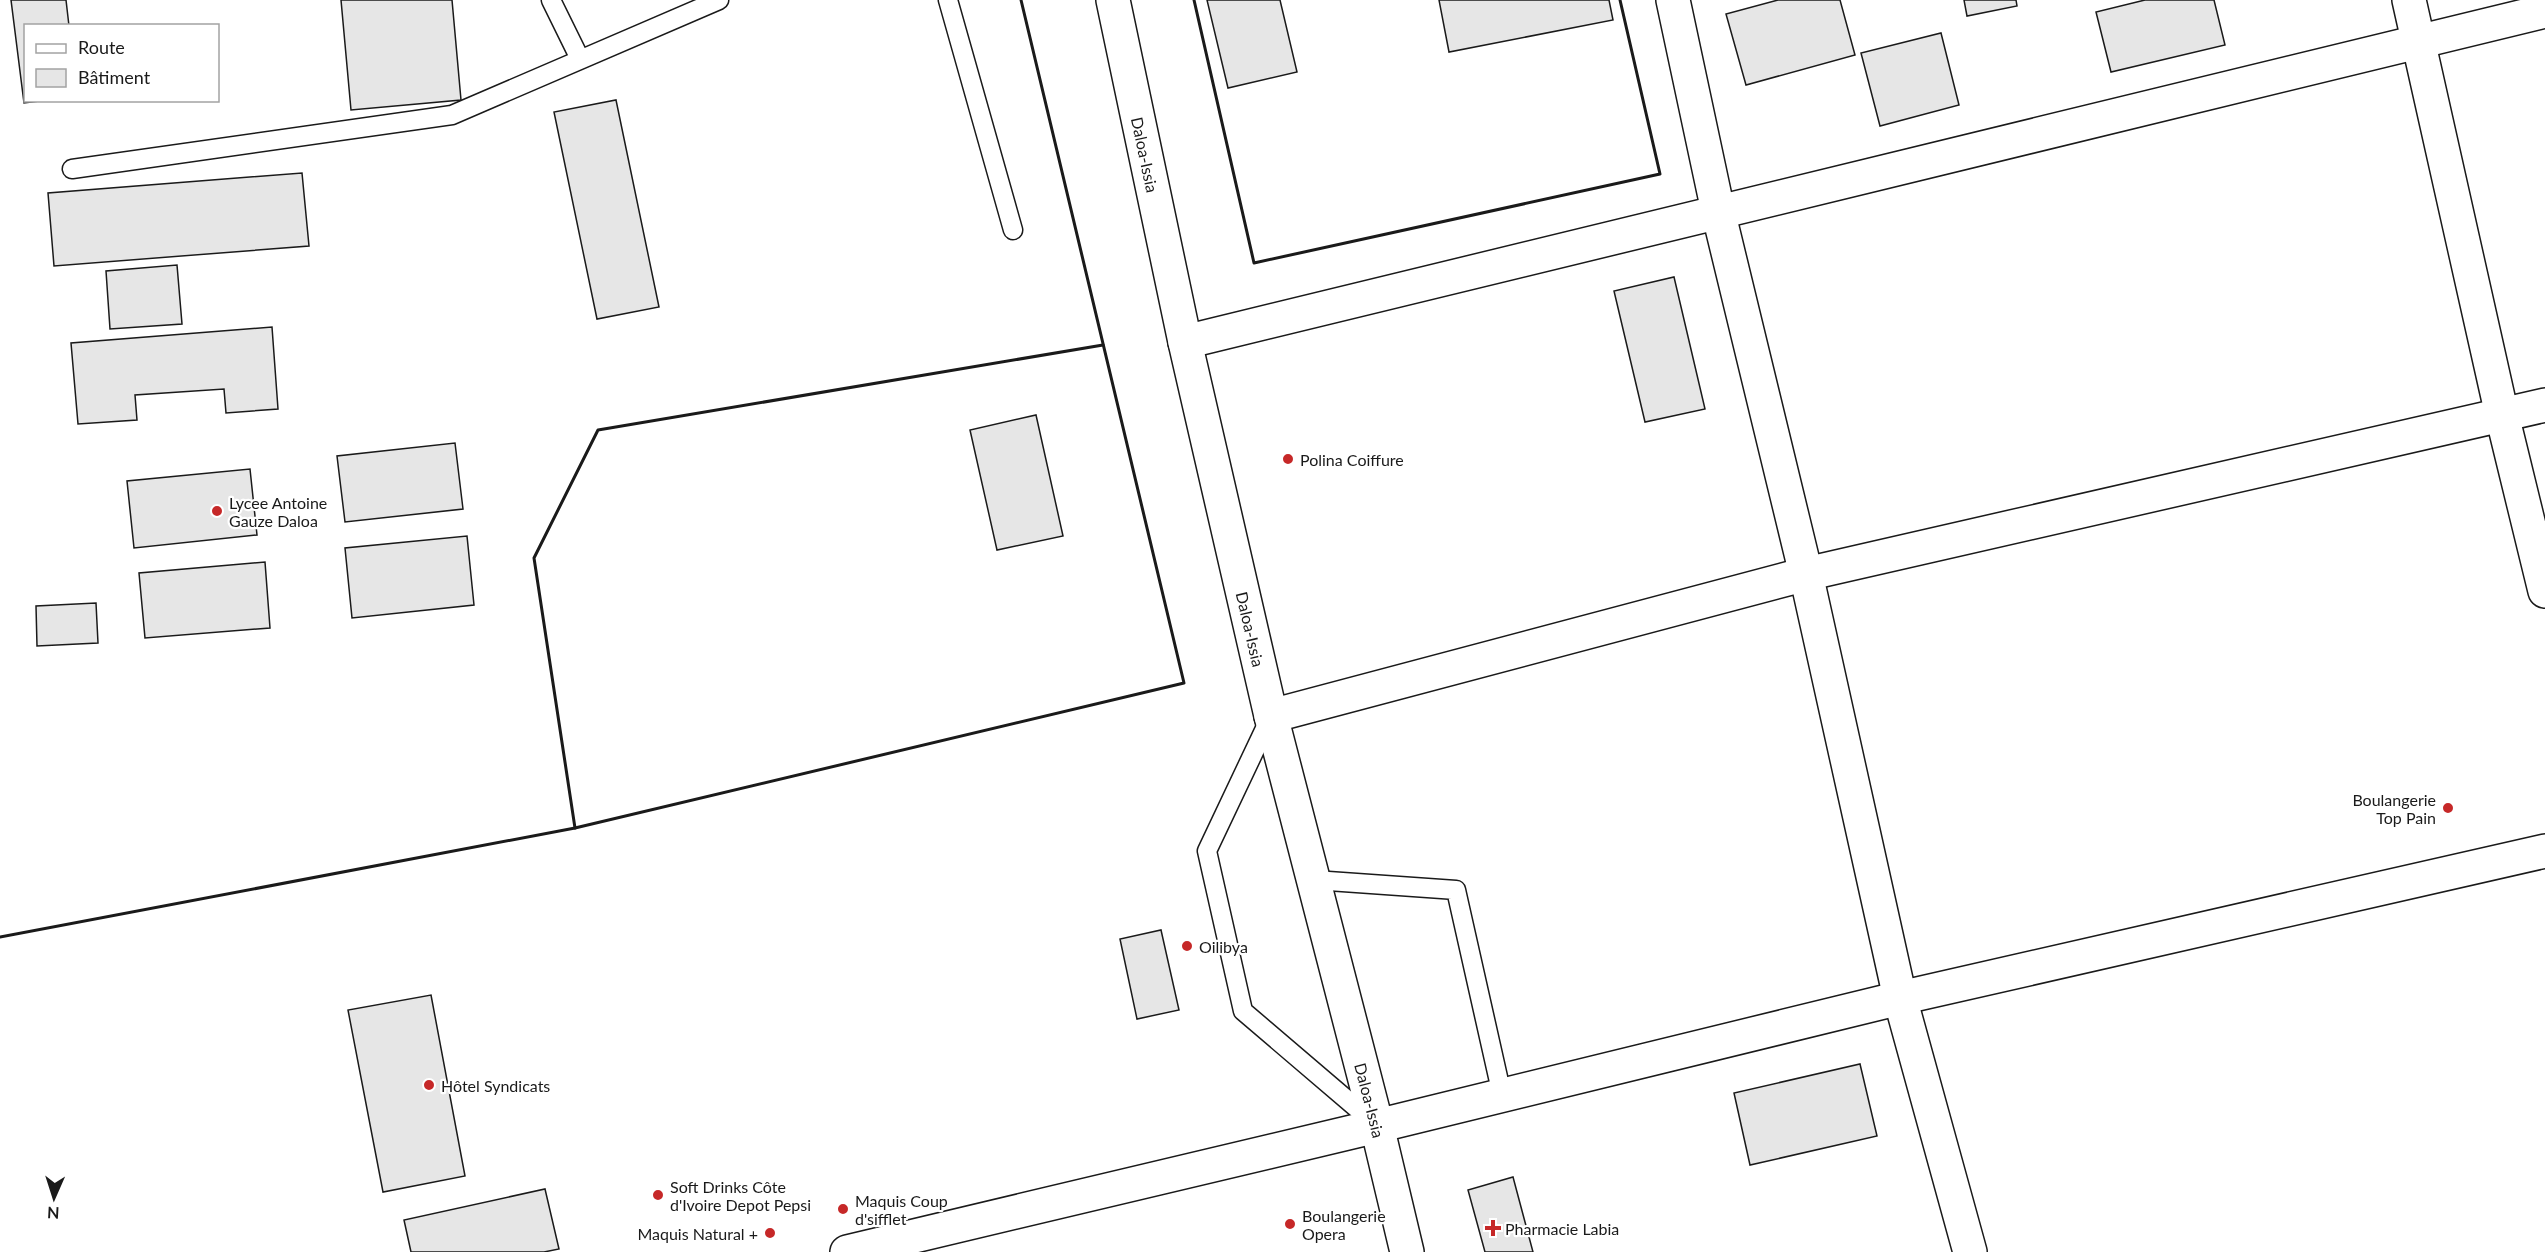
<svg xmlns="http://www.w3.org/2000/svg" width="2545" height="1252" font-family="Lato,sans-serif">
  <rect width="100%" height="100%" fill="#fff"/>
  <g fill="#e6e6e6" stroke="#1a1a1a" stroke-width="1.5">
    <path d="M11,0h55l3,26h-43v74h22l-24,3z"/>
    <path d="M341,0h111l9,100 -110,10z"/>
    <path d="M1207,0h73l17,72 -69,16z"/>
    <path d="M1439,0h170l4,20 -164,32z"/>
    <path d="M1778,0h62l15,55 -109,30 -20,-71z"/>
    <path d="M1964,0h52l1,6 -50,10z"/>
    <path d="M2145,0h69l11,45 -114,27 -15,-60z"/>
    <path d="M1941,33l18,72 -79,21 -19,-73z"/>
    <path d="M616,100l43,207 -62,12 -43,-207z"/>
    <path d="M302,173l7,73 -255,20 -6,-73z"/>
    <path d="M177,265l5,59 -72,5 -4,-58z"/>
    <path d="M1674,277l31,132 -60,13 -31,-131z"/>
    <path d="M272,327l6,82 -52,4 -2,-24 -89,6 2,25 -59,4 -7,-81z"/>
    <path d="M1036,415l27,121 -66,14 -27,-120z"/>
    <path d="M455,443l8,66 -118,13 -8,-66z"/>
    <path d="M250,469l7,66 -123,13 -7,-67z"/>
    <path d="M467,536l7,69 -122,13 -7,-70z"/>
    <path d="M265,562l5,66 -125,10 -6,-65z"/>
    <path d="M96,603l2,40 -61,3 -1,-40z"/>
    <path d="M1161,930l18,80 -42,9 -17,-80z"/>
    <path d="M431,995l34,181 -82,16 -35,-182z"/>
    <path d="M1860,1064l17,72 -127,29 -16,-72z"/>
    <path d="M1513,1177l20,75h-48l-17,-62z"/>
    <path d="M545,1189l14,60 -15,3h-133l-7,-32z"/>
  </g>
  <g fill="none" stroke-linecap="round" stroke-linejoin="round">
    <defs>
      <g id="lane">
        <path d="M551,0l29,59"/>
        <path d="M948,0l65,230"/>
        <path d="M72,169l380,-54 267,-115"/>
        <path d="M1270,718l-63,133 36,160 130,111"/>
        <path d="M1314,880l142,10 46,205"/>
      </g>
      <g id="street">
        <path d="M1673,0l45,211 88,363 94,424 70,254"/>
        <path d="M2409,0l93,415 43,176"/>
        <path d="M1185,342l1360,-331"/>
        <path d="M1271,716l535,-142 739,-169"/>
      </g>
      <path id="secondary" d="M847,1252l530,-126 523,-128 645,-147"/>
      <g id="primary">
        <path id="s1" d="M1113,0l72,342 86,374 106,410 30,126"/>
      </g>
    </defs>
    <use href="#lane" stroke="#1a1a1a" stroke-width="21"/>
    <use href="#street" stroke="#1a1a1a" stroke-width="36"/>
    <use href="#secondary" stroke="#1a1a1a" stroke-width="36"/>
    <use href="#primary" stroke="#1a1a1a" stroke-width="36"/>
    <use href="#lane" stroke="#fff" stroke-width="18"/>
    <use href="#street" stroke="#fff" stroke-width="33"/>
    <use href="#secondary" stroke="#fff" stroke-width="33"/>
    <use href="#primary" stroke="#fff" stroke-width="33"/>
    <g stroke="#1a1a1a" stroke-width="3">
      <path d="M1194,0l60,263 406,-89 -40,-174"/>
      <path d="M575,828l-41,-270 64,-128 505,-85"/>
      <path d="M0,937l575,-109 609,-145 -163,-683"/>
    </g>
  </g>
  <g fill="#c62828" stroke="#fff" stroke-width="2">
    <circle cx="1288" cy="459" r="6"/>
    <circle cx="217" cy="511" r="6"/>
    <circle cx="2448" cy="808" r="6"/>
    <circle cx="1187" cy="946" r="6"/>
    <circle cx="429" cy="1085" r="6"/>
    <circle cx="658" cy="1195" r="6"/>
    <circle cx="843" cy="1209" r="6"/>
    <circle cx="1290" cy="1224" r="6"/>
    <path d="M1490 1219h6v6h6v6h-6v6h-6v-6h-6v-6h6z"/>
    <circle cx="770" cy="1233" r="6"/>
  </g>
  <g text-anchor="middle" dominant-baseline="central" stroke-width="4.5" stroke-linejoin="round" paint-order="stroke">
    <g font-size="16" fill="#1a1a1a" stroke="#fff">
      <text stroke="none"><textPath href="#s1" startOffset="158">Daloa-Issia</textPath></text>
      <text stroke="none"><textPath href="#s1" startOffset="644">Daloa-Issia</textPath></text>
      <text stroke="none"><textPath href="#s1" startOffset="1130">Daloa-Issia</textPath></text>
    </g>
    <g font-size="16" fill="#1a1a1a" stroke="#fff" text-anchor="start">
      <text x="1300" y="459">Polina Coiffure</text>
      <text x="229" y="502">Lycee Antoine<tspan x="229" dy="18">Gauze Daloa</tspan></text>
      <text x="2436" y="799" text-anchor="end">Boulangerie<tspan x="2436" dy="18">Top Pain</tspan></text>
      <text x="1199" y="946">Oilibya</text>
      <text x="441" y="1085">Hôtel Syndicats</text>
      <text x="670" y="1186">Soft Drinks Côte<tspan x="670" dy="18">d'Ivoire Depot Pepsi</tspan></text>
      <text x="855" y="1200">Maquis Coup<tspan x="855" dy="18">d'sifflet</tspan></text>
      <text x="1302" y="1215">Boulangerie<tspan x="1302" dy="18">Opera</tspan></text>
      <text x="1505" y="1228">Pharmacie Labia</text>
      <text x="758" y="1233" text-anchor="end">Maquis Natural +</text>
    </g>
  </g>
  <rect x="24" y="24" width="195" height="78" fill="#ffffff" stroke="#a3a3a3" stroke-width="1.5"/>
  <rect x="36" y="44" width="30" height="9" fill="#ffffff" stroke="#a3a3a3" stroke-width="1.5"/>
  <text x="78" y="54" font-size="18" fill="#1a1a1a">Route</text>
  <rect x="36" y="69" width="30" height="18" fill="#e6e6e6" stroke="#a3a3a3" stroke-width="1.5"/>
  <text x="78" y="84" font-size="18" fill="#1a1a1a">Bâtiment</text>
  <g transform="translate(54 1198) rotate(183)" stroke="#ffffff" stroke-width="4.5" paint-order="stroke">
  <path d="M0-4.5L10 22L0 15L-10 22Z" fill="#1a1a1a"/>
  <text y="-9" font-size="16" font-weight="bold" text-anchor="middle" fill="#1a1a1a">N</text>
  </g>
</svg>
